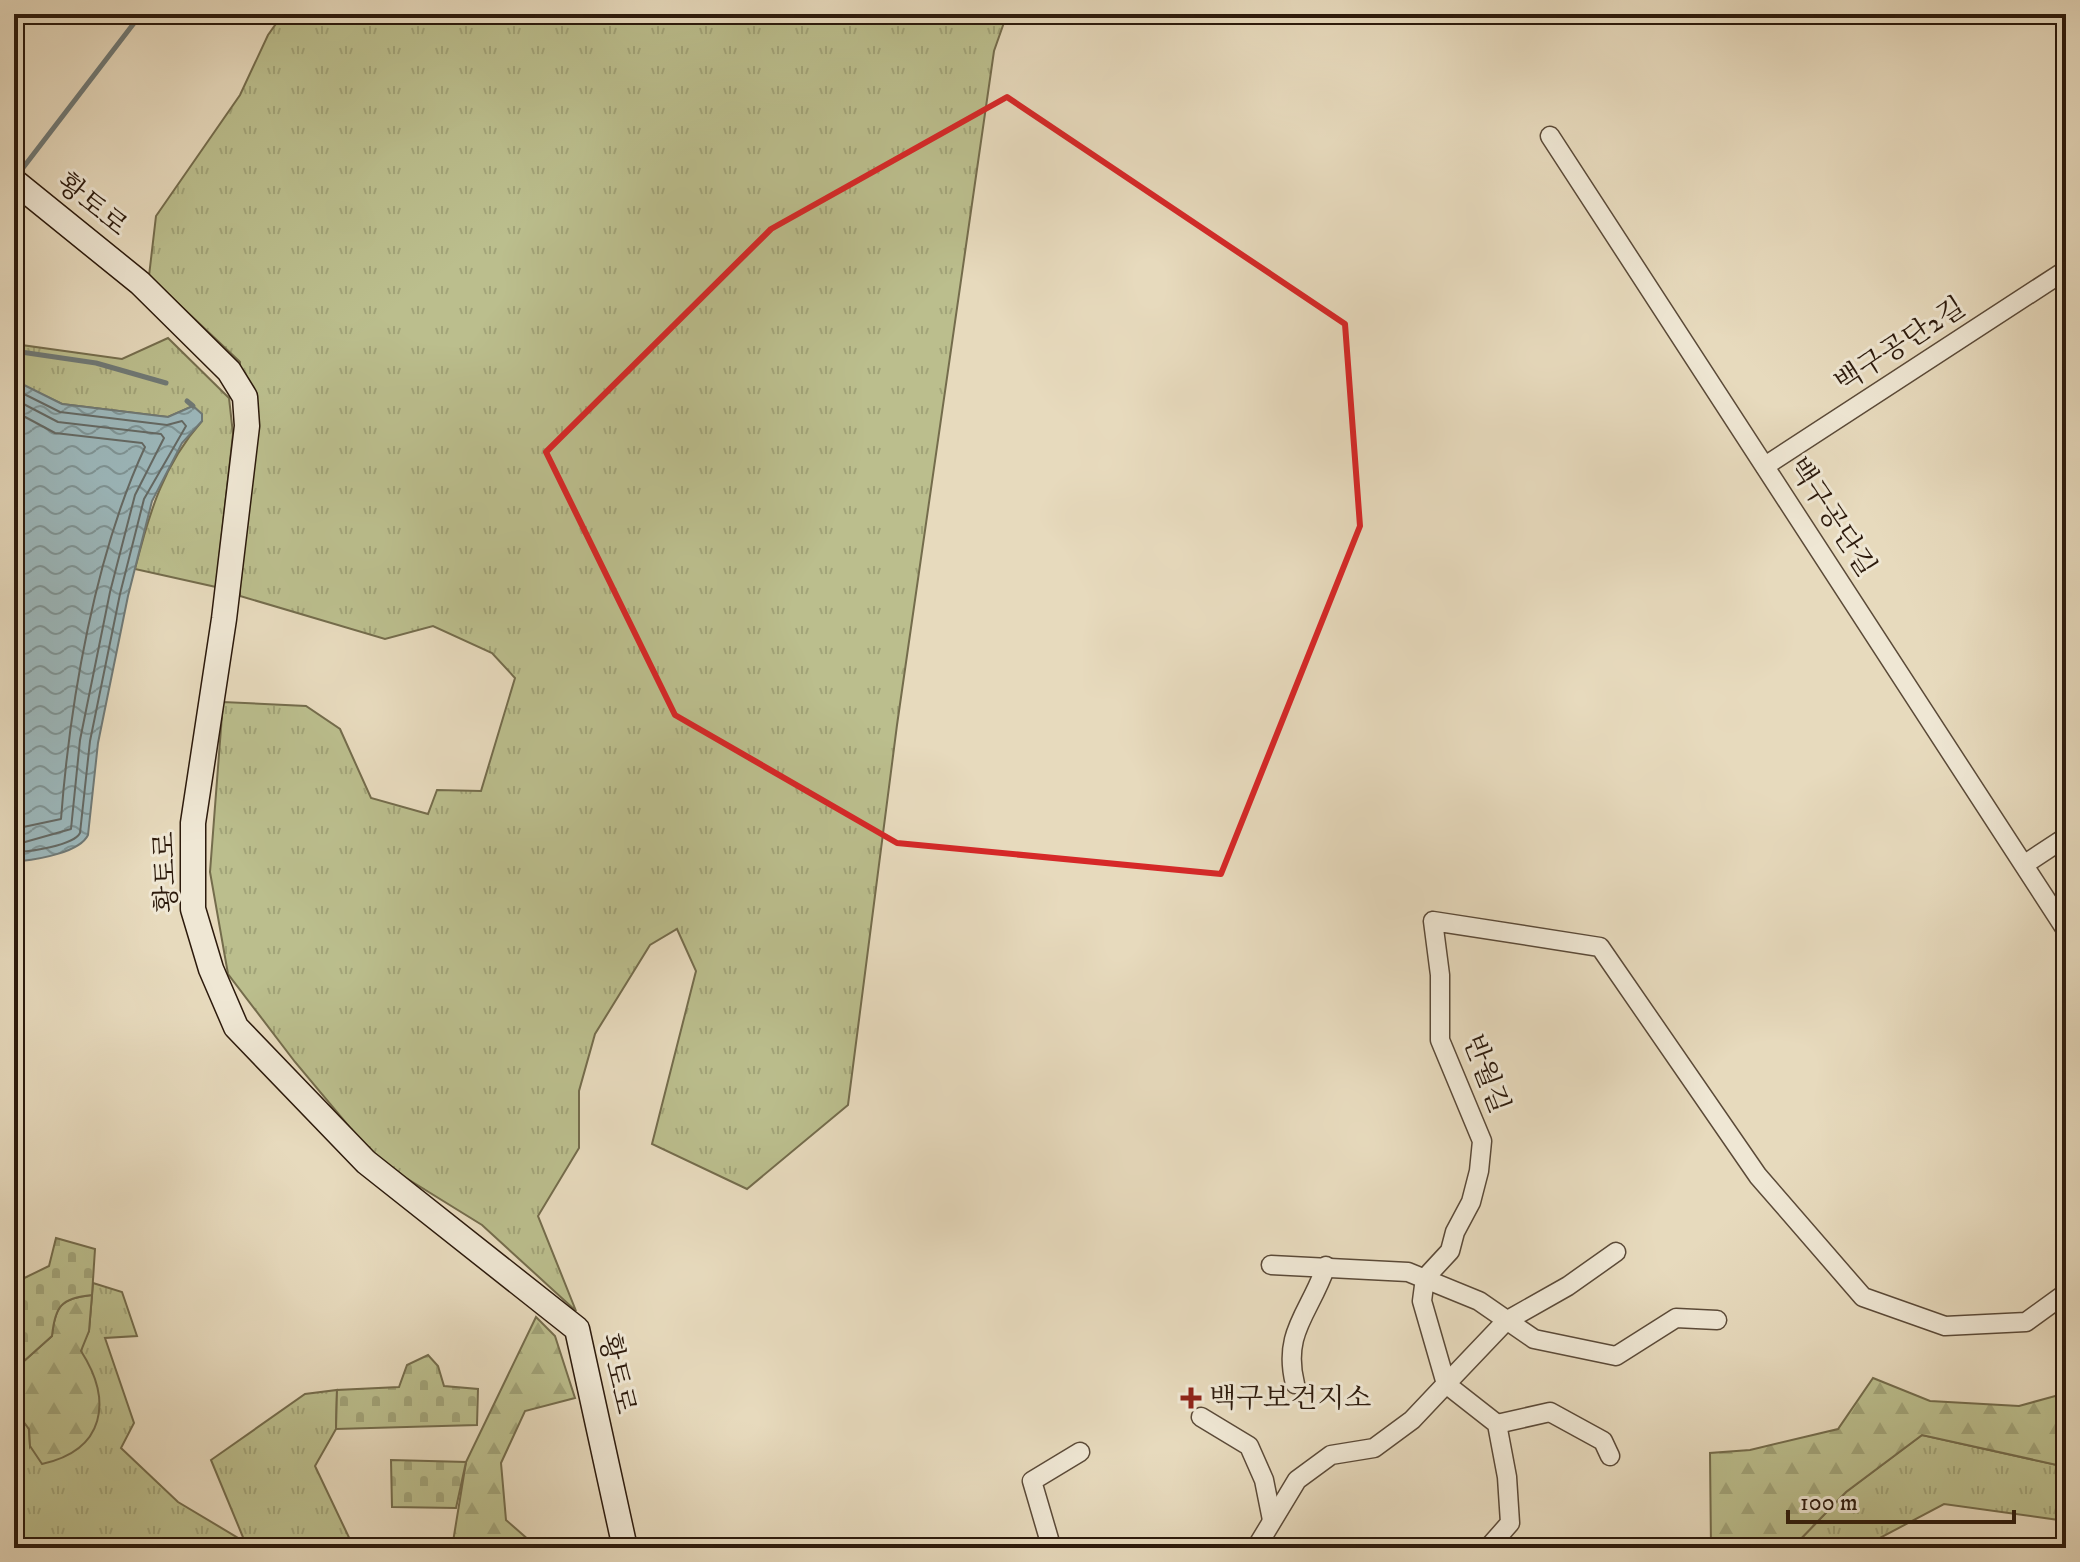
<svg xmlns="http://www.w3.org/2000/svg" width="2080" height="1562" font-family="'IM FELL DW Pica','Noto Serif KR',serif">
  <defs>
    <pattern id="grass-tufts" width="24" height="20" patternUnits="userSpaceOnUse" patternTransform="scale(2)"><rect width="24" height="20" fill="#bbbe8d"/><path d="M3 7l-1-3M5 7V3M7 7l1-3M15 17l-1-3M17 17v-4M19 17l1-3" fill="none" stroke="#a1a378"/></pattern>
    <pattern id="forest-firs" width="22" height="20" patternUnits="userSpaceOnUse" patternTransform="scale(2)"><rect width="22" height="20" fill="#bbbe8d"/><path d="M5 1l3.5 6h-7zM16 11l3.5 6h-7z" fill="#a1a378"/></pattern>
    <pattern id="cemetery-stones" width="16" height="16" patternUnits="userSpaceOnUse" patternTransform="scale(2)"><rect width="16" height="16" fill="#bbbe8d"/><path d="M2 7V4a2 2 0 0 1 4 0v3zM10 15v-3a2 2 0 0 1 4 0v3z" fill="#a1a378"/></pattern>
    <pattern id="water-waves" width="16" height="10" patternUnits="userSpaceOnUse" patternTransform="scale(2)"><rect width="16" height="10" fill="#9cb8bc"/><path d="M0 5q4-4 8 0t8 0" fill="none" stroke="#7f9597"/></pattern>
  </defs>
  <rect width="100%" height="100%" fill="#e7dabd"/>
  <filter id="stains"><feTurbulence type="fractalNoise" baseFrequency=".0025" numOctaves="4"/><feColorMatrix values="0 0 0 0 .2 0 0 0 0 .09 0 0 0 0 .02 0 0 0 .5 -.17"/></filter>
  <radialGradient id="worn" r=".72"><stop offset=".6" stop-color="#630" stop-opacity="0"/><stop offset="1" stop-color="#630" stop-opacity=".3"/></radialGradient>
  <g fill="url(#grass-tufts)" stroke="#746c4c" stroke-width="2">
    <path d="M283,14h724l-13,37 -97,674 -49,380 -101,84 -95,-45 44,-173 -19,-42 -27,16 -55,89 -16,57v57l-41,68 38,95 -94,-86 -105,-65 -82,-98 -67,-88 -18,-102 13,-170 83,4 34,23 31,69 57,16 9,-24 44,1 34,-113 -23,-25 -59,-27 -48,13 -145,-43v-234l-91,-86 7,-60 84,-121 28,-60z"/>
    <path d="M168,338l61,60 4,36 -17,153 -81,-18c14,-55 28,-104 67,-148l-9,-15 -25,11 -106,-13 -48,-23v-37l108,15z"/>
    <path d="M93,1283l29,9 15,44 -32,2 29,85 -13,25 57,54 67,40 -34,-82 94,-66 32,-4 -1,39 -21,37 39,82h-340v-172l3,37 12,16 1,17 59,-115z"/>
    <path d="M1922,1435l144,32v54l-122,-17 -83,44h-69l54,-56z"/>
  </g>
  <g fill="url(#forest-firs)" stroke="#746c4c" stroke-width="2">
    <path d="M92,1295l-3,36 -8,20c32,50 24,99 -39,113l-12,-18 -1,-17 -12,-16 -3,-43 38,-34c3,-30 9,-38 40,-41z"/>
    <path d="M536,1317l19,19 20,62 -50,13 -24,52 5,57 32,28h-86l14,-86z"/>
    <path d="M1873,1378l57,23 89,5 47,-13v74l-144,-32 -76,57 -54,56h-81l-1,-95 40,-3 88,-21z"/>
  </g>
  <g fill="url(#cemetery-stones)" stroke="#746c4c" stroke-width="2">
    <path d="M56,1238l39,11 -3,46c-31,3 -37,11 -40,41l-38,34v-87l35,-17z"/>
    <path d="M428,1355l10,11 6,20 34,3 -1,36 -141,4 1,-39 62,-3 8,-22z"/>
    <path d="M391,1460l75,2 -10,46 -64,-1z"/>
  </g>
  <path fill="url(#water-waves)" stroke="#6f7976" stroke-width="2" d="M14,380l48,24 106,13 25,-11 9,8v7l-20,22 -30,58 -24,95 -30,147 -10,92c-8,17 -48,24 -67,26l-7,-4z"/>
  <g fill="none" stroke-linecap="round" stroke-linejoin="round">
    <g stroke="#646964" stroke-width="2">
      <path d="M14,389l46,23 107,13 15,-4 4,5 -42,73 -24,95 -30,147 -10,92c-6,12 -52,20 -66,18"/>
      <path d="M14,399l44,23 103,12 3,4 -29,57 -25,97 -30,148 -9,89 -46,13 -11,-1"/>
      <path d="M14,411l41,22 87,10 3,4c-50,108 -75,254 -84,372l-47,10"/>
    </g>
    <g stroke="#6f7976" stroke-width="5">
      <path d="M19,173l122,-159"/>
      <path d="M14,351l82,12 70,20"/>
      <path d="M187,401l6,5"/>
    </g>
    <defs>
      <g id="street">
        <path d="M1550,136l516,794"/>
        <path d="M1765,466l301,-196"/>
        <path d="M2025,864l41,-27"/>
        <path d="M1271,1265l137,7 71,29 55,38 82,17 60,-38 41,2"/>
        <path d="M1295,1384c-13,-52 15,-71 31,-118"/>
        <path d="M1201,1417l48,29 15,34 8,40"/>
        <path d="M1497,1424l53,-12 53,29 7,15"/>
        <path d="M1045,1548l4,-9 -17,-58 48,-29"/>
        <path d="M1256,1548l41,-68 34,-25 43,-7 38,-28 34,-36 -24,-83 3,-23 25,-27 5,-19 16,-30 8,-31 3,-30 -42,-101v-65l-7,-54 167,26 158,229 105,121 82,29 81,-4 40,-29"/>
        <path d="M1488,1548l22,-25 -3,-46 -10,-53 -51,-40 60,-63 62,-35 48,-34"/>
      </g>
      <path id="secondary" d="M14,181l126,102 89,88 16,26 2,29 -23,193 -31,204v86l18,60 25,58 130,135 211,167 48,219"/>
    </defs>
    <use href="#street" stroke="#5b4a38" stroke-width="21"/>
    <use href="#secondary" stroke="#2c1a0c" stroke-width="27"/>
    <use href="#street" stroke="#efe7d4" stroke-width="18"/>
    <use href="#secondary" stroke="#efe7d4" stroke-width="24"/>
  </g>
  <path fill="none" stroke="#d62828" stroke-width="6" stroke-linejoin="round" d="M1007,97l338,227 15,202 -139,348 -324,-31 -222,-128 -129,-263 225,-223z"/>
  <path fill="#8f2418" stroke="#efe7d4" stroke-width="3" d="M1187 1386h8v8h8v8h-8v8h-8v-8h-8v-8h8z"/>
  <g text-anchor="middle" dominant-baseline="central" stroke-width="6" stroke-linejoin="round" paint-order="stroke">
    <g font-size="28" fill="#2c1a0c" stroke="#efe7d4">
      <text transform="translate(92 205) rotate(39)">황토로</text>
      <text transform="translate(1900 345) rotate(-33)">백구공단2길</text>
      <text transform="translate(1832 517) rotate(57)">백구공단길</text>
      <text transform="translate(166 872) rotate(-92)">황토로</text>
      <text transform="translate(1486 1074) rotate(69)">반월길</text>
      <text transform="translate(617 1374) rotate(77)">황토로</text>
    </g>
    <g font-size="28" fill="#2c1a0c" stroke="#efe7d4" text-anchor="start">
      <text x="1209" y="1398">백구보건지소</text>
    </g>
  </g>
  <rect width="2080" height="1562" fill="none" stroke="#e7dabd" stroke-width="48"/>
  <rect x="16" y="16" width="2048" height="1530" fill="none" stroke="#2c1a0c" stroke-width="4"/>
  <rect x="24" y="24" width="2032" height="1514" fill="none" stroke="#2c1a0c" stroke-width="2"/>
  <path d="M1788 1510v12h226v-12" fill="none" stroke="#2c1a0c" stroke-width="4"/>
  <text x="1800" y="1510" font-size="24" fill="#2c1a0c" stroke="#efe7d4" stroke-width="6" paint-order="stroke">100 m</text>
  <rect width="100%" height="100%" filter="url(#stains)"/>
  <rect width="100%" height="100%" fill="url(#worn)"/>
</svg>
